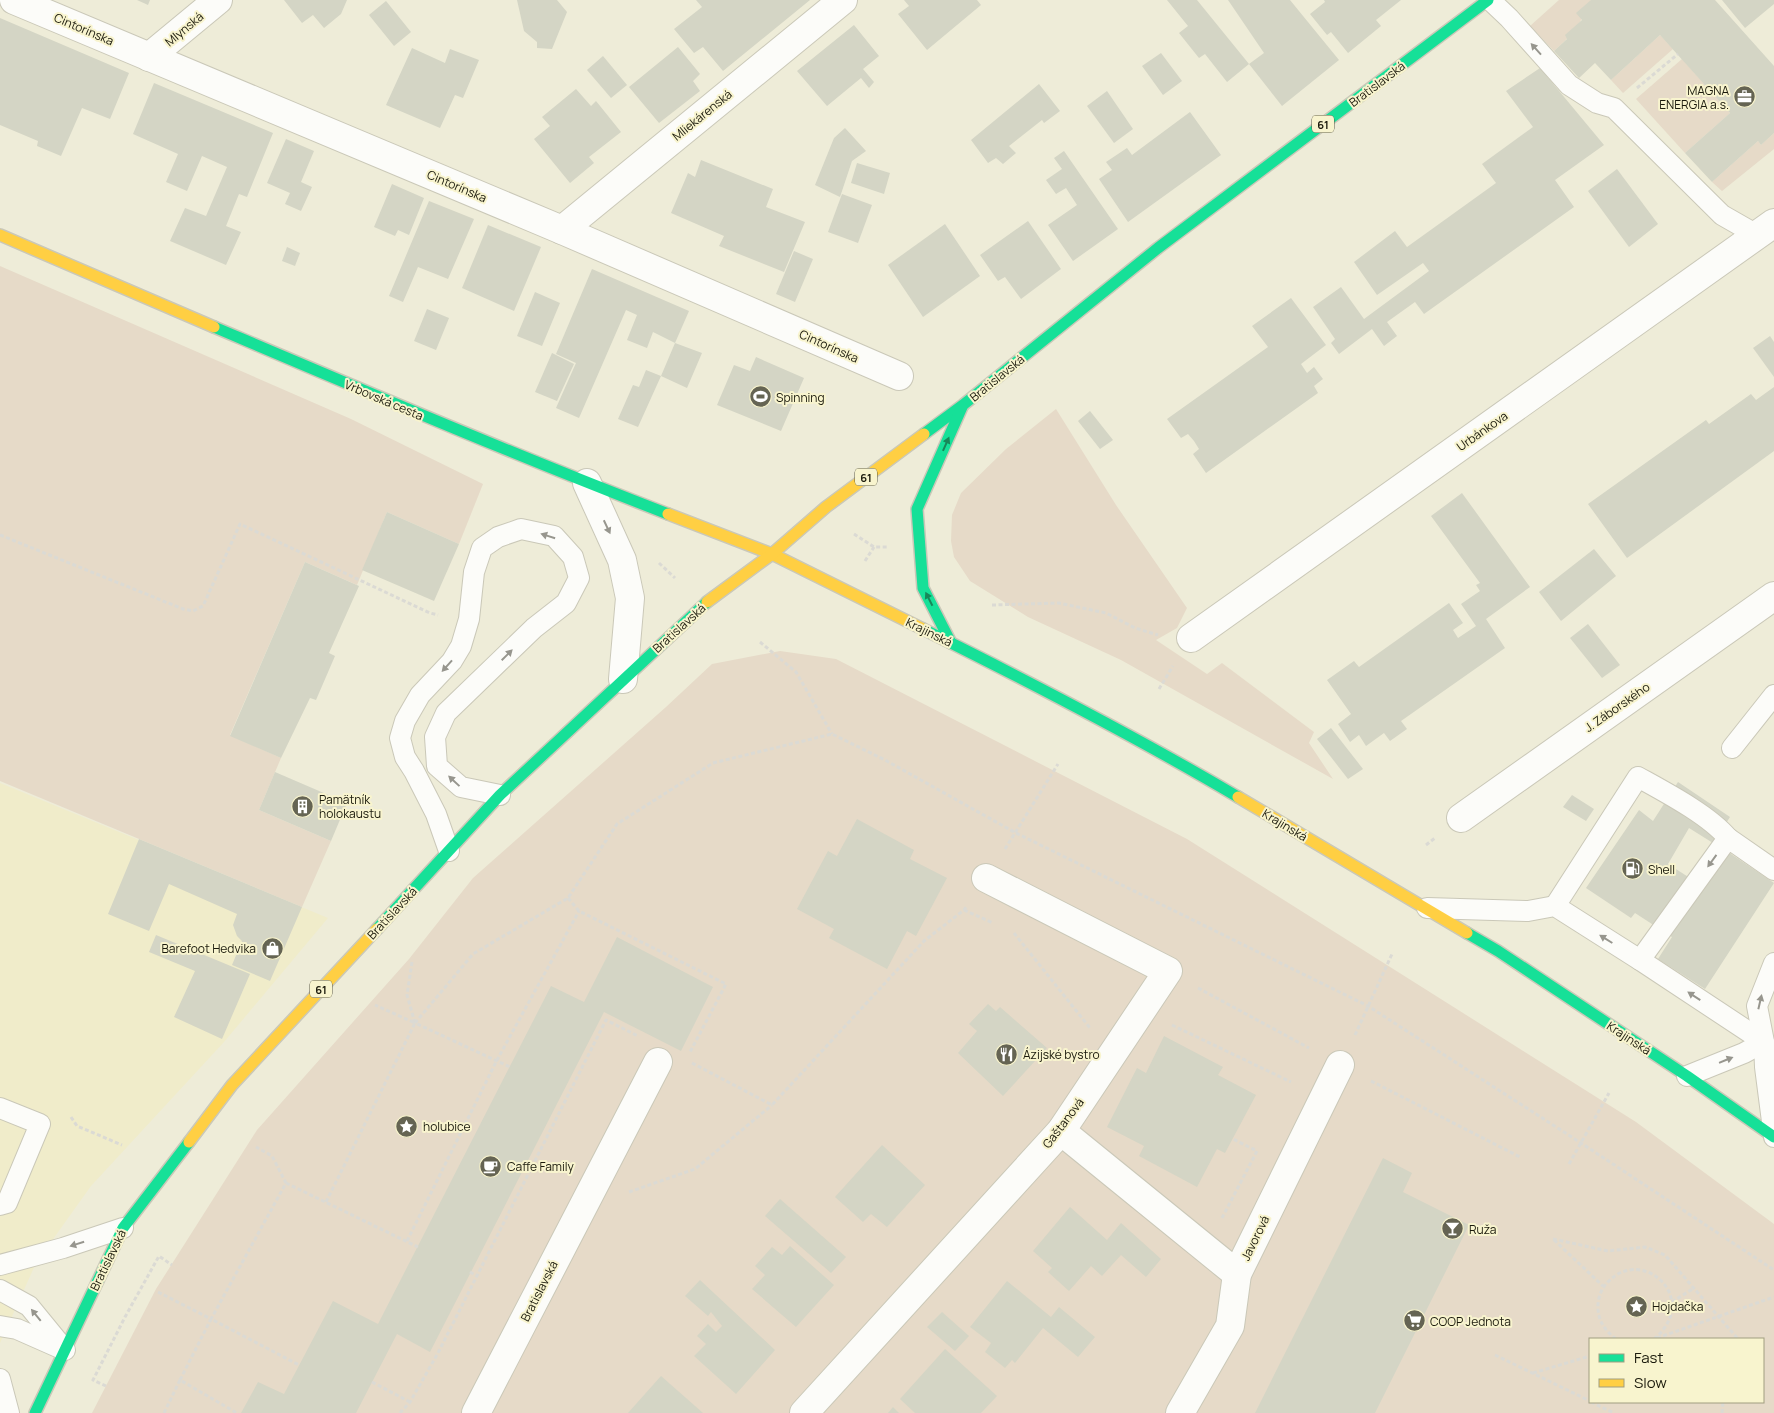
<svg xmlns="http://www.w3.org/2000/svg" width="1774" height="1413" font-family="Manrope,sans-serif">
  <rect width="100%" height="100%" fill="#eeecd8"/>
  <path fill="#f0ecca" d="M0,783l328,135 -104,124 -133,144 -55,77 -36,80z"/>
  <g fill="#e6dac8" fill-rule="evenodd">
    <path d="M1559,0h32c-9,22 -19,35 -37,51l-24,-25z"/>
    <path d="M1660,35l13,14 -50,44 -12,-13z"/>
    <path d="M1682,59l48,54 -45,40 -49,-54z"/>
    <path d="M1774,133v16l-52,42 -10,-9 46,-41 3,4z"/>
    <path d="M0,266l351,153 132,65 -24,60 -72,-32 -30,73 -52,-23 -75,173 51,23 -22,52 72,31 -29,66 -302,-126z"/>
    <path d="M1056,409l60,96 71,103 -10,20 -21,12 51,34 15,-11 92,69 -5,11 24,36 -212,-119 -93,-43 -58,-36 -16,-24 -3,-16 1,-26 9,-22 45,-44z"/>
    <path d="M780,651l56,8 351,180 449,283 138,102v189h-1682l64,-124 101,-159 152,-171 64,-81 193,-171 46,-43zM1590,1339h173v63h-173z"/>
  </g>
  <g fill="#d4d5c5">
    <path d="M137,0h13l-2,5z"/>
    <path d="M284,0h63l-6,14 -17,14 -11,-13 -11,8z"/>
    <path d="M517,0h40l10,12 -15,37 -15,-1v-6l-13,-11z"/>
    <path d="M696,0h114l-87,71 -20,-24 -9,6 -20,-24 28,-22z"/>
    <path d="M904,0h73l4,5 -54,45 -29,-36 11,-8z"/>
    <path d="M1167,0h30l52,64 -22,18 -22,-28 -6,4 -20,-25 9,-7z"/>
    <path d="M1228,0h62l49,60 -57,46 -33,-42 15,-11z"/>
    <path d="M1324,0h77l-25,20 5,6 -33,27 -17,-21 -4,3 -17,-21 15,-12z"/>
    <path d="M1591,0h124l59,66v67l-13,12 -3,-4 -46,41 -27,-29 45,-40 -70,-78 -49,45 -16,-17 -16,15 -25,-27 13,-12 -2,-4 17,-15 -6,-7z"/>
    <path d="M1722,0h52v4l-29,24z"/>
    <path d="M386,1l25,31 -17,14 -25,-31z"/>
    <path d="M0,18l129,55 -19,46 -28,-11 -21,48 -24,-10 1,-5 -38,-16z"/>
    <path d="M854,25l25,31 -16,13 11,13 -5,6 -8,-10 -34,28 -30,-35z"/>
    <path d="M678,47l22,27 -7,7 7,10 -41,32 -30,-36z"/>
    <path d="M412,48l33,15 5,-14 29,11 -16,38 -8,-3 -15,33 -54,-23z"/>
    <path d="M1161,53l21,28 -19,14 -21,-29z"/>
    <path d="M603,56l24,29 -16,13 -24,-28z"/>
    <path d="M1540,68l64,77 -49,35 19,27 -150,107 -9,-12 -28,20 10,14 -13,10 -12,-17 -33,25 -8,-11 4,-4 -22,-32 28,-20 23,32 65,-48 -6,-8 -46,32 -23,-33 41,-31 12,16 89,-64 -14,-19 51,-37 -27,-36z"/>
    <path d="M154,83l119,50 -26,64 -8,-3 -13,32 15,6 -15,33 -56,-24 15,-33 21,8 21,-49 -25,-11 -15,35 -21,-9 12,-28 -45,-20z"/>
    <path d="M1039,84l21,27 -16,12 -2,-3 -33,26 7,7 -13,11 -7,-6 -8,5 -17,-23z"/>
    <path d="M576,89l15,17 5,-5 25,31 -32,25 5,6 -24,20 -36,-44 16,-13 -8,-9z"/>
    <path d="M1107,91l26,38 -19,14 -27,-37z"/>
    <path d="M1190,112l31,43 -93,67 -29,-43 13,-9 -6,-8 21,-14 5,7z"/>
    <path d="M845,128l21,23 -14,10 -12,36 -25,-12 19,-47z"/>
    <path d="M286,139l28,12 -13,31 11,5 -11,24 -16,-7 5,-11 -23,-10z"/>
    <path d="M1064,151l54,78 -45,32 -25,-36 29,-20 -11,-17 -10,6 -10,-14 16,-11 -8,-11z"/>
    <path d="M701,160l72,29 -7,18 39,15 -21,50 -65,-26 5,-10 -53,-23 17,-40 7,4z"/>
    <path d="M857,163l33,10 -6,21 -33,-11z"/>
    <path d="M1617,169l41,55 -29,23 -41,-56z"/>
    <path d="M392,184l32,14 -15,37 -11,-5 -3,6 -21,-9z"/>
    <path d="M842,194l30,11 -14,38 -30,-11z"/>
    <path d="M429,201l45,18 -26,60 -30,-12 -15,35 -14,-6z"/>
    <path d="M1028,221l33,48 -40,30 -16,-22 -7,4 -18,-26z"/>
    <path d="M945,224l35,52 -57,41 -35,-52z"/>
    <path d="M488,225l53,22 -27,64 -52,-23z"/>
    <path d="M287,247l13,6 -5,13 -13,-5z"/>
    <path d="M794,251l19,8 -18,43 -19,-8z"/>
    <path d="M592,269l97,42 -14,32 -22,-11 -6,16 -20,-8 10,-25 -11,-5 -47,108 -23,-10 20,-45 -20,-9z"/>
    <path d="M535,292l25,11 -18,43 -25,-10z"/>
    <path d="M1291,298l35,47 -25,19 6,9 7,-6 9,12 -9,7 4,7 -112,80 -13,-19 6,-5 -5,-8 -6,-7 -7,4 -14,-19 101,-72 -16,-21z"/>
    <path d="M427,309l22,9 -13,32 -22,-9z"/>
    <path d="M1770,336l4,6v35l-21,-29z"/>
    <path d="M675,343l27,10 -15,35 -26,-12 -23,51 -20,-8 15,-34 6,2 7,-17 15,6z"/>
    <path d="M552,353l22,11 -17,37 -22,-9z"/>
    <path d="M756,357l48,21 -23,53 -64,-26 17,-40 16,6z"/>
    <path d="M1774,387v64l-147,107 -39,-54 118,-84 3,4 42,-30 5,6z"/>
    <path d="M1090,411l23,29 -13,9 -22,-28z"/>
    <path d="M1462,493l68,94 -44,32 19,29 -104,73 6,8 -17,12 -6,-8 -18,13 -7,-11 -9,7 -12,-18 13,-10 -24,-34 27,-19 5,6 90,-64 14,20 -10,7 5,8 18,-12 -15,-22 19,-13 -4,-6 4,-2 -49,-67z"/>
    <path d="M387,512l72,32 -25,57 -72,-31z"/>
    <path d="M1594,549l22,27 -55,45 -22,-29z"/>
    <path d="M305,562l54,24 -30,67 6,3 -19,44 -6,-2 -29,60 -51,-22z"/>
    <path d="M1588,624l32,41 -18,13 -32,-40z"/>
    <path d="M1331,728l32,41 -15,10 -31,-40z"/>
    <path d="M275,772l72,31 -16,38 -72,-31z"/>
    <path d="M1678,782l52,35 -17,26 -24,-15 -21,36 36,23 24,-35 46,31 -69,106 -47,-30 14,-22 -37,-24 -4,5 -45,-30 53,-78 14,11z"/>
    <path d="M1572,795l22,14 -8,12 -23,-14z"/>
    <path d="M857,819l57,31 -4,9 37,19 -31,58 -9,-5 -20,38 -58,-31 5,-9 -37,-20 31,-58 9,5z"/>
    <path d="M139,839l163,68 -32,74 -38,-16 10,-24 -5,-5 -4,-11 4,-11 -68,-30 -20,47 -41,-17z"/>
    <path d="M156,935l94,39 -28,65 -48,-22 21,-46 -46,-19z"/>
    <path d="M617,937l96,50 -32,64 -77,-39 -174,340 -33,-18 -41,79h-115l17,-31 26,12 49,-93 45,23 173,-338 33,16z"/>
    <path d="M988,1004l8,7 4,-4 47,41 -44,48 -45,-43 19,-22 -8,-7z"/>
    <path d="M1164,1036l59,31 -5,8 38,20 -31,58 -8,-4 -20,38 -58,-31 5,-10 -37,-19 30,-59 9,5z"/>
    <path d="M882,1145l43,40 -38,42 -16,-13 -8,8 -28,-25z"/>
    <path d="M1383,1158l29,15 -9,19 66,33 -94,188h-120z"/>
    <path d="M780,1199l66,58 -15,16 -66,-57z"/>
    <path d="M1070,1207l37,33 14,-17 40,36 -15,18 -25,-22 -19,21 -11,-10 -22,25 -21,-19 4,-4 -19,-17z"/>
    <path d="M790,1246l44,39 -38,42 -44,-38 13,-14 -10,-9 17,-19 10,8z"/>
    <path d="M700,1280l75,70 -39,44 -42,-38 12,-12 -9,-8 11,-12 8,8 6,-6 -11,-14 -3,4 -23,-20z"/>
    <path d="M1007,1281l44,36 8,-10 36,30 -17,20 -35,-29 -28,35 -3,-3 -7,8 -20,-16 6,-9 -21,-16z"/>
    <path d="M942,1312l27,24 -14,15 -28,-24z"/>
    <path d="M945,1349l52,47 -16,17h-66l-15,-14z"/>
    <path d="M661,1376l42,37h-75z"/>
    <path d="M893,1407l6,6h-11z"/>
  </g>
  <g fill="none" stroke-linecap="round" stroke-linejoin="round">
    <defs>
      <g id="lane">
        <path d="M1490,0l19,18 60,67 28,18 17,5 108,107 35,20"/>
        <path d="M1732,748l42,-53"/>
        <path d="M449,851l-13,-37 -22,-43 -9,-14 -5,-19 5,-17 15,-26 32,-34 9,-15 8,-27 5,-47 8,-24 16,-11 23,-8 33,7 19,21 6,21 -13,25 -32,25 -88,85 -11,24 2,29 24,21 39,8"/>
        <path d="M1555,906l83,-129c27,15 71,38 90,61"/>
        <path d="M1427,908l101,3 27,-5 85,54 88,-122 46,32"/>
        <path d="M1640,960l124,82 -20,11 -57,23"/>
        <path d="M0,1108l40,16 -33,79 -7,2"/>
        <path d="M1774,1137l-9,-70 -1,-25 -7,-36 17,-43"/>
        <path d="M0,1265l63,-17 60,-20"/>
        <path d="M0,1290l29,16 36,44"/>
        <path d="M0,1326l17,3 43,19"/>
        <path d="M0,1379l9,34"/>
      </g>
      <g id="street">
        <path d="M14,0l548,230 337,146"/>
        <path d="M149,57l69,-57"/>
        <path d="M562,230l281,-230"/>
        <path d="M587,483l35,77 8,38 -7,81"/>
        <path d="M1191,638l583,-415"/>
        <path d="M1461,818l313,-222"/>
        <path d="M1061,1131l176,143"/>
        <path d="M476,1413l182,-351"/>
        <path d="M804,1413l257,-282 107,-160 -182,-93"/>
        <path d="M1180,1413l50,-87 7,-52 103,-209"/>
      </g>
      <g id="fast">
        <path d="M214,327c151,64 301,128 454,187"/>
        <path d="M924,434l39,-29 195,-157 330,-248"/>
        <path d="M923,629c107,53 212,107 315,168"/>
        <path d="M951,643l-28,-55 -6,-79 45,-102"/>
        <path d="M377,929l123,-134 207,-193"/>
        <path d="M1467,933l31,18 189,125 87,61"/>
        <path d="M35,1413l88,-185 66,-86"/>
      </g>
      <g id="slow">
        <path d="M0,235l214,92"/>
        <path d="M668,514l104,40 151,75"/>
        <path d="M707,602l65,-48 54,-47 98,-73"/>
        <path d="M1238,797l229,136"/>
        <path d="M189,1142l43,-57 145,-156"/>
      </g>
    </defs>
    <use href="#lane" stroke="#cac8b8" stroke-width="22"/>
    <use href="#street" stroke="#cac8b8" stroke-width="30"/>
    <use href="#fast" stroke="#cac8b8" stroke-width="14"/>
    <use href="#slow" stroke="#cac8b8" stroke-width="14"/>
    <g stroke="#dbdad4" stroke-width="3" stroke-dasharray="4 2.5" stroke-linecap="butt">
      <path d="M1637,88l41,-34"/>
      <path d="M854,534l20,13h13"/>
      <path d="M0,535l183,74 10,2 10,-5 37,-82 190,89 8,2"/>
      <path d="M865,561l9,-14"/>
      <path d="M659,563l16,15"/>
      <path d="M992,605l67,-2 47,10 29,15 23,7"/>
      <path d="M760,642l36,30 36,62"/>
      <path d="M1159,689l14,-23"/>
      <path d="M1426,845l9,-7"/>
      <path d="M1005,849l53,-85"/>
      <path d="M568,898l11,13 147,73 -36,68"/>
      <path d="M964,910l29,13"/>
      <path d="M1014,933l76,95"/>
      <path d="M412,962l-5,33 8,28 95,44"/>
      <path d="M1198,988l111,60"/>
      <path d="M415,1023l58,-69 95,-56 49,-74 96,-61 119,-29 53,26 131,73 352,173 213,137 193,127"/>
      <path d="M1172,1025l119,57"/>
      <path d="M1355,1035l37,-81"/>
      <path d="M692,1063l80,42 152,-164 40,-31 3,-4"/>
      <path d="M1371,1081l149,76"/>
      <path d="M71,1117l6,9 45,19"/>
      <path d="M1569,1164l40,-71"/>
      <path d="M286,1183l132,64"/>
      <path d="M629,1192l66,-23 77,-64"/>
      <path d="M326,1202l89,-179 -40,-18"/>
      <path d="M1222,1218l35,-67 -24,-12"/>
      <path d="M1553,1239l55,12 37,-4 20,8 73,84"/>
      <path d="M1554,1240l49,46"/>
      <path d="M407,1241l90,-181 82,-149"/>
      <path d="M470,1272l7,4"/>
      <path d="M158,1292l53,27 75,-136 -14,-27 -16,-9"/>
      <path d="M1672,1302l22,-14"/>
      <path d="M1657,1338l117,-41"/>
      <path d="M1616,1339c-12,-9 -19,-20 -18,-35 1,-9 4,-17 11,-23 34,-35 93,18 45,58"/>
      <path d="M1495,1355l95,46"/>
      <path d="M1533,1373l57,-17"/>
      <path d="M180,1380l31,-61 88,46"/>
      <path d="M372,1382l38,20"/>
      <path d="M106,1386l-13,-6 32,-63 34,-61 13,9"/>
      <path d="M1591,1402l23,11"/>
      <path d="M164,1413l16,-33 57,33"/>
      <path d="M400,1413l10,-11 28,-49 168,-333 32,16"/>
      <path d="M1722,1413l1,-11"/>
    </g>
    <use href="#lane" stroke="#fcfcf9" stroke-width="20"/>
    <use href="#street" stroke="#fcfcf9" stroke-width="28"/>
    <use href="#fast" stroke="#16e098" stroke-width="11"/>
    <use href="#slow" stroke="#ffcf43" stroke-width="11"/>
  </g>
  <defs><path id="oneway-solid" d="M-6-.8H1V-3.2L6.5 0L1 3.2V.8H-6Z" transform="scale(1.25)"/></defs>
  <g fill="#97968e">
    <use href="#oneway-solid" transform="translate(1536 49) rotate(-132)"/>
    <use href="#oneway-solid" transform="translate(607 527) rotate(65)"/>
    <use href="#oneway-solid" transform="translate(548 536) rotate(-162)"/>
    <use href="#oneway-solid" transform="translate(507 655) rotate(-45)"/>
    <use href="#oneway-solid" transform="translate(447 666) rotate(132)"/>
    <use href="#oneway-solid" transform="translate(454 781) rotate(-137)"/>
    <use href="#oneway-solid" transform="translate(1712 861) rotate(126)"/>
    <use href="#oneway-solid" transform="translate(1606 939) rotate(-148)"/>
    <use href="#oneway-solid" transform="translate(1694 996) rotate(-147)"/>
    <use href="#oneway-solid" transform="translate(1760 1002) rotate(-77)"/>
    <use href="#oneway-solid" transform="translate(1726 1060) rotate(-22)"/>
    <use href="#oneway-solid" transform="translate(77 1244) rotate(162)"/>
    <use href="#oneway-solid" transform="translate(36 1315) rotate(-129)"/>
  </g>
  <g fill="#188759">
    <use href="#oneway-solid" transform="translate(946 444) rotate(-66)"/>
    <use href="#oneway-solid" transform="translate(929 599) rotate(-117)"/>
  </g>
  <defs>
    <symbol id="office-disc" viewBox="-11 -11 22 22"><circle r="9.5" fill="#656453" stroke="#f8f4ce"/><path d="M-6-3h4V-5.5h4V-3h4V5H-6ZM-1-4.5V-3h2v-1.5ZM-6 0V1H6V0Z" fill="#fff"/></symbol>
    <symbol id="stadium-disc" viewBox="-11 -11 22 22"><circle r="9.5" fill="#656453" stroke="#f8f4ce"/><path d="M0-5a6.5 5 0 1 0 0 10a6.5 5 0 1 0 0-10ZM-3.5-1.8h7v3.6h-7Z" fill="#fff"/></symbol>
    <symbol id="building-disc" viewBox="-11 -11 22 22"><circle r="9.5" fill="#656453" stroke="#f8f4ce"/><path d="M-4-6H4V6H1V3H-1V6H-4ZM-2.5-4.3h1.7v1.8h-1.7ZM.8-4.3h1.7v1.8H.8ZM-2.5-1h1.7V.8h-1.7ZM.8-1h1.7V.8H.8Z" fill="#fff"/></symbol>
    <symbol id="fuel-disc" viewBox="-11 -11 22 22"><circle r="9.5" fill="#656453" stroke="#f8f4ce"/><path d="M-5.5-6h7V0h2V4h1.3V-2.5L3-4.5l.8-.8L6-3V5H2.5V1h-1V6h-7ZM-4.2-4.7v3.2H.2V-4.7Z" fill="#fff"/></symbol>
    <symbol id="shop-disc" viewBox="-11 -11 22 22"><circle r="9.5" fill="#656453" stroke="#f8f4ce"/><path d="M-5-2.5h2.3a2.7 3.5 0 0 1 5.4 0H5L5.5 6h-11ZM-1.5-2.5h3a1.5 2.3 0 0 0-3 0Z" fill="#fff"/></symbol>
    <symbol id="restaurant-disc" viewBox="-11 -11 22 22"><circle r="9.5" fill="#656453" stroke="#f8f4ce"/><path d="M-5-6h1v4h1v-4h1v4h1v-4h1v5L-1.5 .5V6h-2V.5L-5-1ZM5-6V6H3V1.5H1.5Q1.5-4 5-6Z" fill="#fff"/></symbol>
    <symbol id="sight-disc" viewBox="-11 -11 22 22"><circle r="9.5" fill="#656453" stroke="#f8f4ce"/><path d="M0-6L1.8-2.2L6-1.7L2.9 1.2L3.7 5.4L0 3.3L-3.7 5.4L-2.9 1.2L-6-1.7L-1.8-2.2Z" fill="#fff"/></symbol>
    <symbol id="cafe-disc" viewBox="-11 -11 22 22"><circle r="9.5" fill="#656453" stroke="#f8f4ce"/><path d="M-5.5-4.5H6V0H3Q3 3.5 0 3.5H-2.5Q-5.5 3.5-5.5 0ZM3-3.2v2h1.7v-2ZM-6 4.5H4V6H-6Z" fill="#fff"/></symbol>
    <symbol id="bar-disc" viewBox="-11 -11 22 22"><circle r="9.5" fill="#656453" stroke="#f8f4ce"/><path d="M-6-5H6L.8 .8V4.5H3.5V6h-7V4.5H-.8V.8Z" fill="#fff"/></symbol>
    <symbol id="supermarket-disc" viewBox="-11 -11 22 22"><circle r="9.5" fill="#656453" stroke="#f8f4ce"/><path d="M-6-5.5h2.5l.6 2H6L4.5 2H-2.5L-4.4-4H-6ZM-1.5 3.2a1.3 1.3 0 1 0 .1 0ZM3 3.2a1.3 1.3 0 1 0 .1 0Z" fill="#fff"/></symbol>
  </defs>
  <g fill-rule="evenodd">
    <use href="#office-disc" x="1732" y="84" width="25" height="25"/>
    <use href="#stadium-disc" x="748" y="384" width="25" height="25"/>
    <use href="#building-disc" x="290" y="794" width="25" height="25"/>
    <use href="#fuel-disc" x="1620" y="856" width="25" height="25"/>
    <use href="#shop-disc" x="260" y="936" width="25" height="25"/>
    <use href="#restaurant-disc" x="994" y="1042" width="25" height="25"/>
    <use href="#sight-disc" x="394" y="1114" width="25" height="25"/>
    <use href="#cafe-disc" x="478" y="1154" width="25" height="25"/>
    <use href="#bar-disc" x="1440" y="1216" width="25" height="25"/>
    <use href="#sight-disc" x="1624" y="1294" width="25" height="25"/>
    <use href="#supermarket-disc" x="1402" y="1308" width="25" height="25"/>
  </g>
  <g text-anchor="middle" dominant-baseline="central" stroke-width="4" stroke-linejoin="round" paint-order="stroke">
    <g fill="#f8f4ce" stroke="#5d5b46" stroke-width="1">
      <rect x="1312" y="115.5" width="22" height="17" rx="4"/>
      <rect x="855" y="468.5" width="22" height="17" rx="4"/>
      <rect x="310" y="980.5" width="22" height="17" rx="4"/>
    </g>
    <g font-size="11" font-weight="bold" fill="#1b1a0c">
      <text x="1323" y="124">61</text>
      <text x="866" y="477">61</text>
      <text x="321" y="989">61</text>
    </g>
    <g font-size="12" fill="#1b1a0c" stroke="#f8f4ce">
      <text transform="translate(84 29) rotate(23)">Cintorínska</text>
      <text transform="translate(184 29) rotate(-40)">Mlynská</text>
      <text transform="translate(1377 84) rotate(-37)">Bratislavská</text>
      <text transform="translate(702 115) rotate(-39)">Mliekárenská</text>
      <text transform="translate(457 186) rotate(23)">Cintorínska</text>
      <text transform="translate(829 346) rotate(24)">Cintorínska</text>
      <text transform="translate(997 378) rotate(-39)">Bratislavská</text>
      <text transform="translate(384 400) rotate(23)">Vrbovská cesta</text>
      <text transform="translate(1482 431) rotate(-35)">Urbánkova</text>
      <text transform="translate(679 628) rotate(-42)">Bratislavská</text>
      <text transform="translate(929 632) rotate(26)">Krajinská</text>
      <text transform="translate(1617 707) rotate(-35)">J. Záborského</text>
      <text transform="translate(1285 825) rotate(31)">Krajinská</text>
      <text transform="translate(392 913) rotate(-47)">Bratislavská</text>
      <text transform="translate(1629 1038) rotate(33)">Krajinská</text>
      <text transform="translate(1063 1123) rotate(-53)">Gaštanová</text>
      <text transform="translate(1255 1238) rotate(-64)">Javorová</text>
      <text transform="translate(108 1260) rotate(-64)">Bratislavská</text>
      <text transform="translate(539 1291) rotate(-63)">Bratislavská</text>
    </g>
    <g font-size="12" fill="#1b1a0c" stroke="#f8f4ce" text-anchor="start">
      <text x="1729" y="90" text-anchor="end">MAGNA<tspan x="1729" dy="14">ENERGIA a.s.</tspan></text>
      <text x="776" y="397">Spinning</text>
      <text x="319" y="799">Pamätník<tspan x="319" dy="14">holokaustu</tspan></text>
      <text x="1648" y="869">Shell</text>
      <text x="256" y="948" text-anchor="end">Barefoot Hedvika</text>
      <text x="1023" y="1054">Ázijské bystro</text>
      <text x="423" y="1126">holubice</text>
      <text x="507" y="1166">Caffe Family</text>
      <text x="1469" y="1229">Ruža</text>
      <text x="1652" y="1306">Hojdačka</text>
      <text x="1430" y="1321">COOP Jednota</text>
    </g>
  </g>
  <rect x="1589" y="1338" width="175" height="65" fill="#f8f4ce" stroke="#a09d80"/>
  <rect x="1599" y="1354" width="25" height="8" fill="#16e098" stroke="#a09d80"/>
  <text x="1634" y="1363" font-size="15" fill="#1b1a0c">Fast</text>
  <rect x="1599" y="1379" width="25" height="8" fill="#ffcf43" stroke="#a09d80"/>
  <text x="1634" y="1388" font-size="15" fill="#1b1a0c">Slow</text>
</svg>
